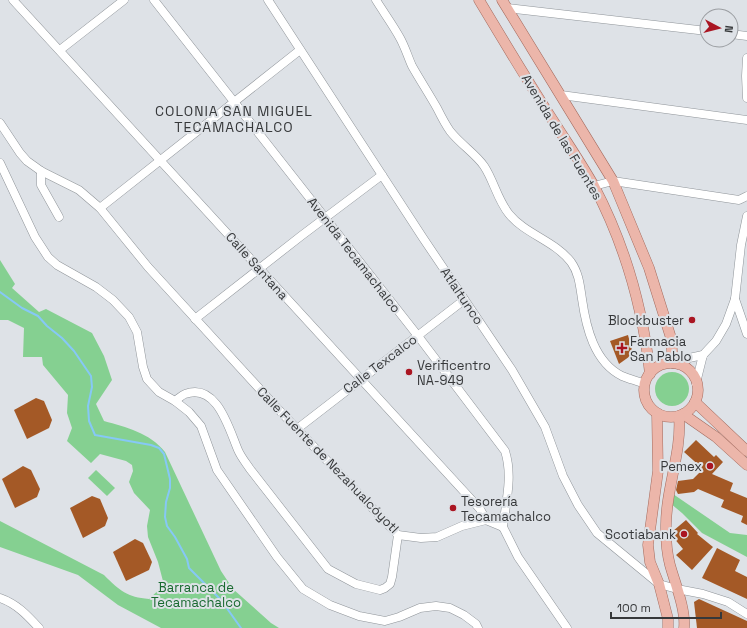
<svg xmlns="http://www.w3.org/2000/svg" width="747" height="628" font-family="'Space Grotesk',sans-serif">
  <rect width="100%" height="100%" fill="#dee2e7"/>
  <g fill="#85d091">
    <path d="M0,260l15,24 -3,4 27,24 7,-3 46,24 12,23 8,24 -16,24 8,17c22,6 46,12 61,31l56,119 12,18 38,34 8,5h-118l-43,-23 -40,-30 -78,-28v-26l104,54c16,16 23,22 45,24l15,-14 -6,-23 -10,-25 -1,-11 3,-16 -16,-17 -5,-11 4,-11 -1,-6 -6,-4 -26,-7 -9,9 -24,-22 5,-13 -5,-15 1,-18 -25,-30 -1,-8h-19l1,-29 -16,-8h-8z"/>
    <circle cx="672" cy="389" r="17"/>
    <path d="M96,470l19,18 -8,8 -19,-18z"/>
    <path d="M673,494l57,39 17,2v22l-45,-24 -20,-20 -12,-10z"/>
  </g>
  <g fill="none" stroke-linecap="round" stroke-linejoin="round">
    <path stroke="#86c8f6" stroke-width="2" d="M0,292l22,16 16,8 9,10 15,12 12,13 17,25 1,11 -4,19 1,15 6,14 56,10 8,3 5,6 6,25v9l-4,14 -1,15 2,9 8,11 12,22 2,9 32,32 20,28"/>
  </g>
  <g fill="#a45926">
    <path d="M628,335l5,19 -14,10 -9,-23z"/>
    <path d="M36,398l8,3 8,19 -3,8 -22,11 -13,-29z"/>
    <path d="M696,440l18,17 2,-2 7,7 -11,12 21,9 -3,8 17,7v27l-6,-3 2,-6 -22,-9 3,-7 -26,-11 -4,3 -16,2 -2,-4 2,-9 15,-2 10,-10 -19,-17z"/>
    <path d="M23,466l8,4 9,19 -3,8 -22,11 -13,-29z"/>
    <path d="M92,496l8,3 8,19 -3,8 -22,12 -13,-30z"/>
    <path d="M686,520l12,13 -1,1 16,13 -21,23 -16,-15 7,-6 -10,-12v-6z"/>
    <path d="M135,539l8,4 9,19 -3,8 -23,11 -13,-29z"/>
    <path d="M717,548l23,12 -5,11 12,6v22l-45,-21z"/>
    <path d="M699,599l48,22v7h-50l-3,-26z"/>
  </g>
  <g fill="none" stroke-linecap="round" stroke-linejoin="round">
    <defs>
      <g id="minor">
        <path d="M13,0l467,509 6,11 17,7"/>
        <path d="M154,0l264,336 87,115c8,25 1,50 -2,76"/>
        <path d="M268,0l155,238 89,132 33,57 18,49 15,29 19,28 62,51 18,5 26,5 25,8 19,12"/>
        <path d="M376,0c8,13 17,25 24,38 5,9 8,19 12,28 8,14 17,28 25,42 4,8 8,16 13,23 10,13 26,23 34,35 10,15 13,33 25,48 16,20 46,27 62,48 8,11 9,24 11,37 4,28 12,63 40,77 7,3 16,5 23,8"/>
        <path d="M507,8l200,23"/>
        <path d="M731,34l16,2"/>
        <path d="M60,50l64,-50"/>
        <path d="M747,58l-1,18 1,22"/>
        <path d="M561,95l186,25"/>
        <path d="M0,123l20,30 7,8 14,10 38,19 21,18 48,59 130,142 120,126 23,3 16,-1 25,-11 24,-6"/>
        <path d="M0,163l35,74 13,20 9,8 39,22 17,13 16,17 8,15 6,35 4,12 12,13 16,9 14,11 12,14 16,44 60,87 26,32 27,16 29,11 26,5 14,-4 21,-9 16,-2 14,2 14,7 12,9 2,4"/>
        <path d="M41,171v14l18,32"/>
        <path d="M594,186l19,-5 126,19 8,-4"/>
        <path d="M100,208l200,-158"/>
        <path d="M735,299l12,35"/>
        <path d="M195,319l106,-83 81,-61"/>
        <path d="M679,365l10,-7 14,-3"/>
        <path d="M696,383l7,-28 13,-14 10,-17 9,-25 6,-54 6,-29"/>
        <path d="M175,401c3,-2 7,-6 10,-7 32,-12 44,35 53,56 3,7 8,13 12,19l78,100 28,15 24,6 5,-2 5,-4 2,-7 6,-42"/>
        <path d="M297,429l167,-129"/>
        <path d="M503,527l15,30 49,71"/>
        <path d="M0,598c17,6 27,17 39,30"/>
      </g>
      <g id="major">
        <path d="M479,0c24,40 48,80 73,119 14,22 29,44 42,67 30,57 49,123 56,188"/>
        <path d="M502,0l111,181 36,87 22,70 2,25"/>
        <circle cx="671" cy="390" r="27"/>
        <path d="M695,402l52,49"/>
        <path d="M657,413l1,58 -10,74 2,17 9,22 9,35v9"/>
        <path d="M683,414l33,23 31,28"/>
        <path d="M679,416c3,38 -14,74 -13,113 0,11 1,25 4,36 5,18 16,45 14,63"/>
      </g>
    </defs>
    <use href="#minor" stroke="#8f9499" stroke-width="9"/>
    <use href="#major" stroke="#a46b5e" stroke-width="11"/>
    <use href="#minor" stroke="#fff" stroke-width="8"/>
    <use href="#major" stroke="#ecb6aa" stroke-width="10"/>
  </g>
  <g fill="#aa1522" stroke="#dee2e7" stroke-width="1.5">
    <circle cx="692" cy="320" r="4"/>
    <path d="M620 342h4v4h4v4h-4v4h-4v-4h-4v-4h4z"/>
    <circle cx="409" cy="372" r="4"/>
    <circle cx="710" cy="466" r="4"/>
    <circle cx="453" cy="508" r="4"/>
    <circle cx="684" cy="534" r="4"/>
  </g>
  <g text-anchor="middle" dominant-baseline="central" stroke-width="4" stroke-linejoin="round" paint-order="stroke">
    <g font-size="13" fill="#36383a" stroke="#dee2e7">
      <text transform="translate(562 137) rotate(59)">Avenida de las Fuentes</text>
      <text transform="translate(354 255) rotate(52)">Avenida Tecamachalco</text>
      <text transform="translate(257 266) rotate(48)">Calle Santana</text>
      <text transform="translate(462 296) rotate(56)">Atlaltunco</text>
      <text transform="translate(380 364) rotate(-37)">Calle Texcalco</text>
      <text transform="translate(328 460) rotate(46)">Calle Fuente de Nezahualcóyotl</text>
    </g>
    <g font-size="13" fill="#36383a" stroke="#dee2e7" text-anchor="end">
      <text x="684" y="320">Blockbuster</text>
      <text x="630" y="341" text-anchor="start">Farmacia<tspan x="630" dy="15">San Pablo</tspan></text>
      <text x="417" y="365" text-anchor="start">Verificentro<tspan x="417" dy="15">NA-949</tspan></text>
      <text x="702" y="466">Pemex</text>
      <text x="461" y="501" text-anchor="start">Tesorería<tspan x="461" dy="15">Tecamachalco</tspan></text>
      <text x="676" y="534">Scotiabank</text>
    </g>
    <g font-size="13" fill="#18692f" stroke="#dee2e7">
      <text x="196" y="587">Barranca de<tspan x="196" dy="15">Tecamachalco</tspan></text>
    </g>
    <g font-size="14" letter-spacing="1" fill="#36383a" stroke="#dee2e7">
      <text x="234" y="111">COLONIA SAN MIGUEL<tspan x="234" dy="16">TECAMACHALCO</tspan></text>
    </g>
  </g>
  <g transform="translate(719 28) rotate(97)"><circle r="19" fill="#dee2e7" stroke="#9b9ea2"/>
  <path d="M0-3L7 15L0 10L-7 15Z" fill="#aa1522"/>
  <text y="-6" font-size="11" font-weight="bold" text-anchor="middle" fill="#36383a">N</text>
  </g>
  <path d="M611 612v6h110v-6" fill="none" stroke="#36383a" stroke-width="2"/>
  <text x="617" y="612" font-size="12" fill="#36383a" stroke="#dee2e7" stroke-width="3" paint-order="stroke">100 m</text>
</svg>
